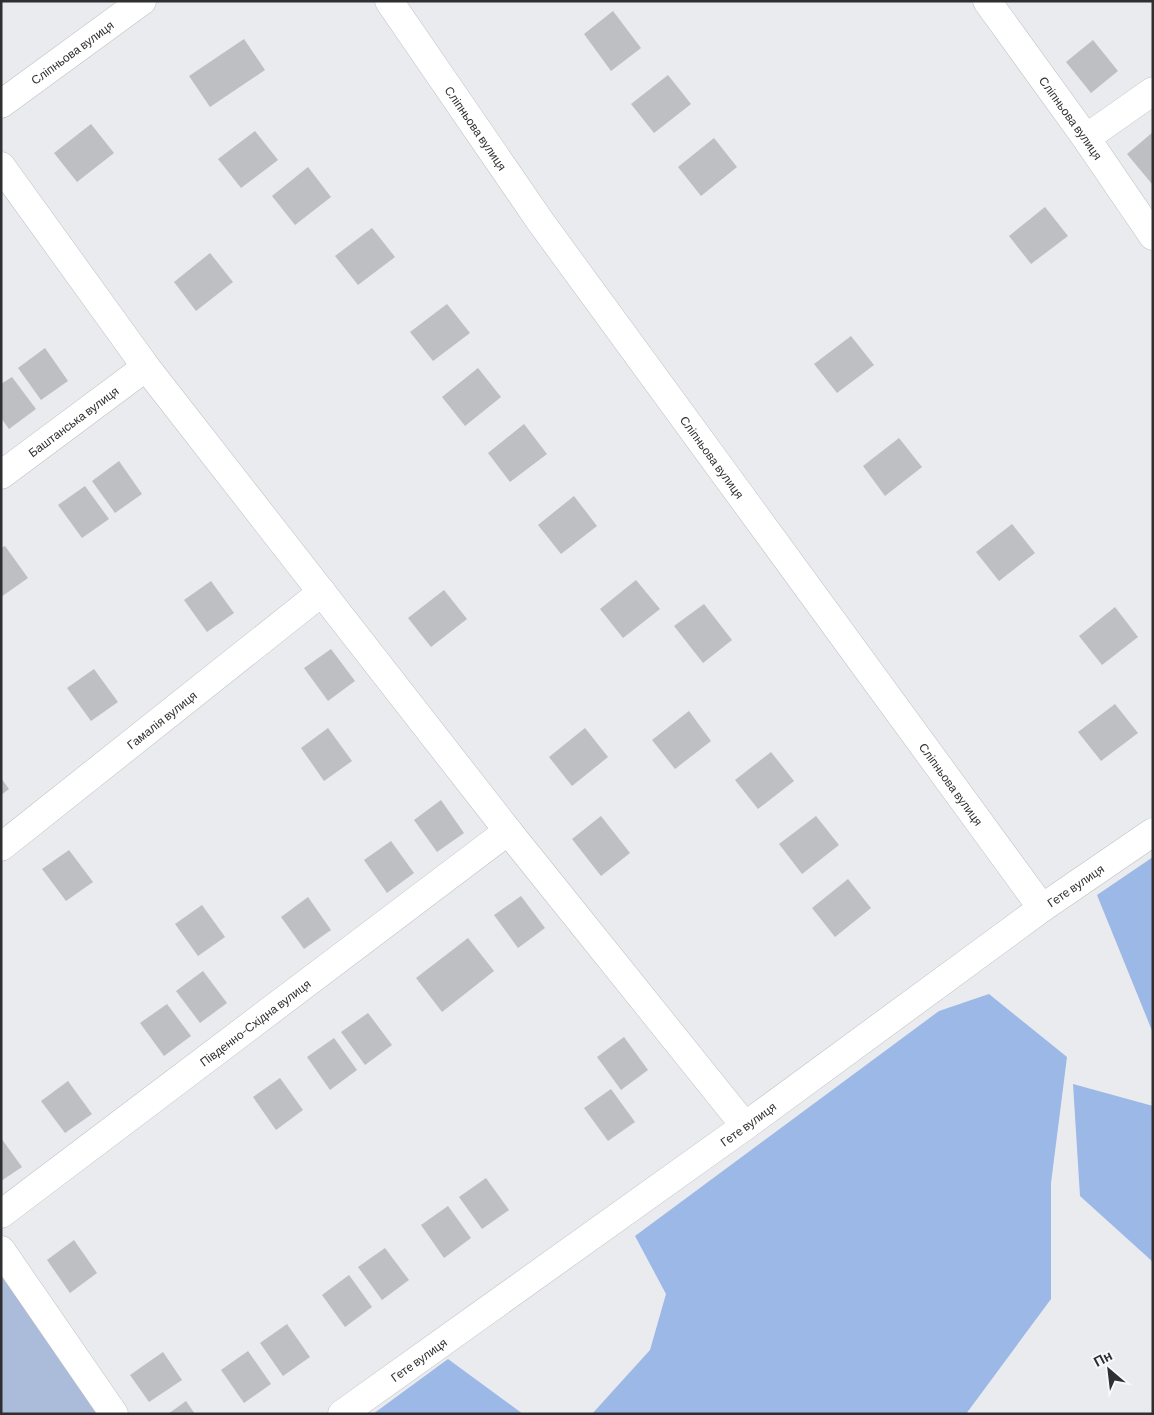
<svg xmlns="http://www.w3.org/2000/svg" width="1154" height="1415" font-family="Barlow,sans-serif">
  <rect width="100%" height="100%" fill="#e9ebee"/>
  <path fill="#aabcd9" d="M1,1271l97,143h-97z"/>
  <g fill="#9cb8e7">
    <path d="M1153,857v176l-56,-138z"/>
    <path d="M989,994l78,63 -16,126v116l-85,115h-374l58,-64 16,-56 -31,-58 304,-225z"/>
    <path d="M1073,1084l80,22v156l-73,-66z"/>
    <path d="M448,1359l75,55h-150z"/>
  </g>
  <g fill="#bdbfc2">
    <path d="M613,11l28,37 -30,23 -27,-37z"/>
    <path d="M244,39l21,31 -55,37 -21,-31z"/>
    <path d="M1093,40l25,31 -27,22 -25,-31z"/>
    <path d="M668,75l23,29 -37,29 -23,-29z"/>
    <path d="M91,124l23,29 -37,29 -23,-29z"/>
    <path d="M255,131l23,29 -37,28 -23,-29z"/>
    <path d="M1153,132v51l-1,1 -25,-30z"/>
    <path d="M714,138l23,29 -36,29 -23,-29z"/>
    <path d="M308,167l23,30 -36,28 -23,-29z"/>
    <path d="M1045,207l23,29 -37,28 -22,-28z"/>
    <path d="M372,228l23,29 -37,28 -23,-29z"/>
    <path d="M210,253l23,29 -37,29 -22,-29z"/>
    <path d="M447,304l23,29 -37,28 -23,-29z"/>
    <path d="M851,336l23,29 -37,28 -23,-29z"/>
    <path d="M45,348l23,33 -27,19 -23,-32z"/>
    <path d="M478,368l23,29 -36,29 -23,-29z"/>
    <path d="M12,377l24,32 -27,20 -8,-11v-34z"/>
    <path d="M524,424l23,30 -37,28 -22,-29z"/>
    <path d="M899,438l23,29 -37,29 -22,-30z"/>
    <path d="M119,461l23,33 -27,19 -23,-32z"/>
    <path d="M85,486l24,33 -27,19 -24,-33z"/>
    <path d="M574,496l23,30 -36,28 -23,-29z"/>
    <path d="M1012,524l23,29 -36,28 -23,-29z"/>
    <path d="M5,546l23,32 -27,19v-49z"/>
    <path d="M636,580l24,29 -37,29 -23,-29z"/>
    <path d="M211,581l23,32 -27,19 -23,-32z"/>
    <path d="M444,590l23,29 -36,28 -23,-29z"/>
    <path d="M704,604l28,36 -29,23 -29,-37z"/>
    <path d="M1115,607l23,30 -36,28 -23,-29z"/>
    <path d="M331,649l24,32 -27,20 -24,-33z"/>
    <path d="M94,669l24,33 -27,19 -24,-33z"/>
    <path d="M1115,704l23,29 -37,28 -23,-29z"/>
    <path d="M689,711l22,30 -36,28 -23,-29z"/>
    <path d="M328,728l24,33 -28,20 -23,-33z"/>
    <path d="M585,728l23,29 -36,29 -23,-29z"/>
    <path d="M771,752l23,29 -36,28 -23,-29z"/>
    <path d="M1,778l8,11 -8,6z"/>
    <path d="M441,800l23,33 -27,19 -23,-32z"/>
    <path d="M601,816l29,37 -29,23 -29,-37z"/>
    <path d="M816,816l23,29 -37,29 -23,-30z"/>
    <path d="M391,841l23,32 -27,20 -23,-33z"/>
    <path d="M69,850l24,32 -27,19 -24,-32z"/>
    <path d="M848,879l23,29 -36,29 -23,-29z"/>
    <path d="M521,896l24,32 -27,20 -24,-33z"/>
    <path d="M308,897l23,33 -27,19 -23,-32z"/>
    <path d="M202,905l23,32 -27,19 -23,-32z"/>
    <path d="M468,938l26,33 -52,41 -26,-34z"/>
    <path d="M203,971l24,32 -27,20 -24,-32z"/>
    <path d="M167,1004l24,32 -27,20 -24,-33z"/>
    <path d="M368,1013l24,32 -27,20 -24,-33z"/>
    <path d="M624,1037l24,33 -27,20 -24,-33z"/>
    <path d="M334,1038l23,32 -27,20 -23,-33z"/>
    <path d="M280,1078l23,32 -27,20 -23,-33z"/>
    <path d="M68,1081l24,33 -27,19 -24,-32z"/>
    <path d="M611,1089l24,33 -27,19 -24,-33z"/>
    <path d="M1,1138l21,29 -21,14z"/>
    <path d="M486,1178l23,32 -27,19 -23,-32z"/>
    <path d="M448,1206l23,32 -27,20 -23,-33z"/>
    <path d="M74,1240l23,33 -27,20 -23,-33z"/>
    <path d="M385,1248l24,32 -27,20 -24,-33z"/>
    <path d="M349,1275l23,32 -27,20 -23,-32z"/>
    <path d="M287,1324l23,33 -27,19 -23,-33z"/>
    <path d="M248,1351l23,33 -27,19 -23,-33z"/>
    <path d="M163,1352l19,28 -33,22 -19,-27z"/>
    <path d="M186,1401l9,13h-27z"/>
  </g>
  <g fill="none" stroke-linecap="round" stroke-linejoin="round">
    <defs>
      <g id="street">
        <path id="s1" d="M389,1l151,220 502,687"/>
        <path id="s2" d="M987,1l99,137 67,98"/>
        <path id="s3" d="M1,104l141,-103"/>
        <path d="M1086,138l67,-47"/>
        <path d="M1,166l145,201 362,464 237,295"/>
        <path id="s4" d="M1,475l145,-108"/>
        <path id="s5" d="M1,847l321,-255"/>
        <path id="s6" d="M1,1214l507,-383"/>
        <path d="M1,1250l113,164"/>
        <path id="s7" d="M342,1414l403,-288 297,-218 111,-76"/>
      </g>
    </defs>
    <use href="#street" stroke="#bfc1c4" stroke-width="29"/>
    <use href="#street" stroke="#fff" stroke-width="28"/>
  </g>
  <g text-anchor="middle" dominant-baseline="central" stroke-width="4" stroke-linejoin="round" paint-order="stroke">
    <g font-size="12" fill="#2f2f31" stroke="#f6f8fb">
      <text stroke="none"><textPath href="#s3" startOffset="88">Сліпньова вулиця</textPath></text>
      <text stroke="none"><textPath href="#s2" startOffset="144">Сліпньова вулиця</textPath></text>
      <text stroke="none"><textPath href="#s1" startOffset="154">Сліпньова вулиця</textPath></text>
      <text stroke="none"><textPath href="#s4" startOffset="90">Баштанська вулиця</textPath></text>
      <text stroke="none"><textPath href="#s1" startOffset="559">Сліпньова вулиця</textPath></text>
      <text stroke="none"><textPath href="#s5" startOffset="205">Гамалія вулиця</textPath></text>
      <text stroke="none"><textPath href="#s1" startOffset="964">Сліпньова вулиця</textPath></text>
      <text stroke="none"><textPath href="#s7" startOffset="904">Гете вулиця</textPath></text>
      <text stroke="none"><textPath href="#s6" startOffset="318">Південно-Східна вулиця</textPath></text>
      <text stroke="none"><textPath href="#s7" startOffset="499">Гете вулиця</textPath></text>
      <text stroke="none"><textPath href="#s7" startOffset="94">Гете вулиця</textPath></text>
    </g>
  </g>
  <rect width="1154" height="1415" fill="none" stroke="#2f2f31" stroke-width="5"/>
  <g transform="translate(1109 1370) rotate(332)" stroke="#f6f8fb" stroke-width="4" paint-order="stroke">
  <path d="M0-4L9 19L0 12L-9 19Z" fill="#2f2f31"/>
  <text y="-8" font-size="14" font-weight="bold" text-anchor="middle" fill="#2f2f31">Пн</text>
  </g>
</svg>
